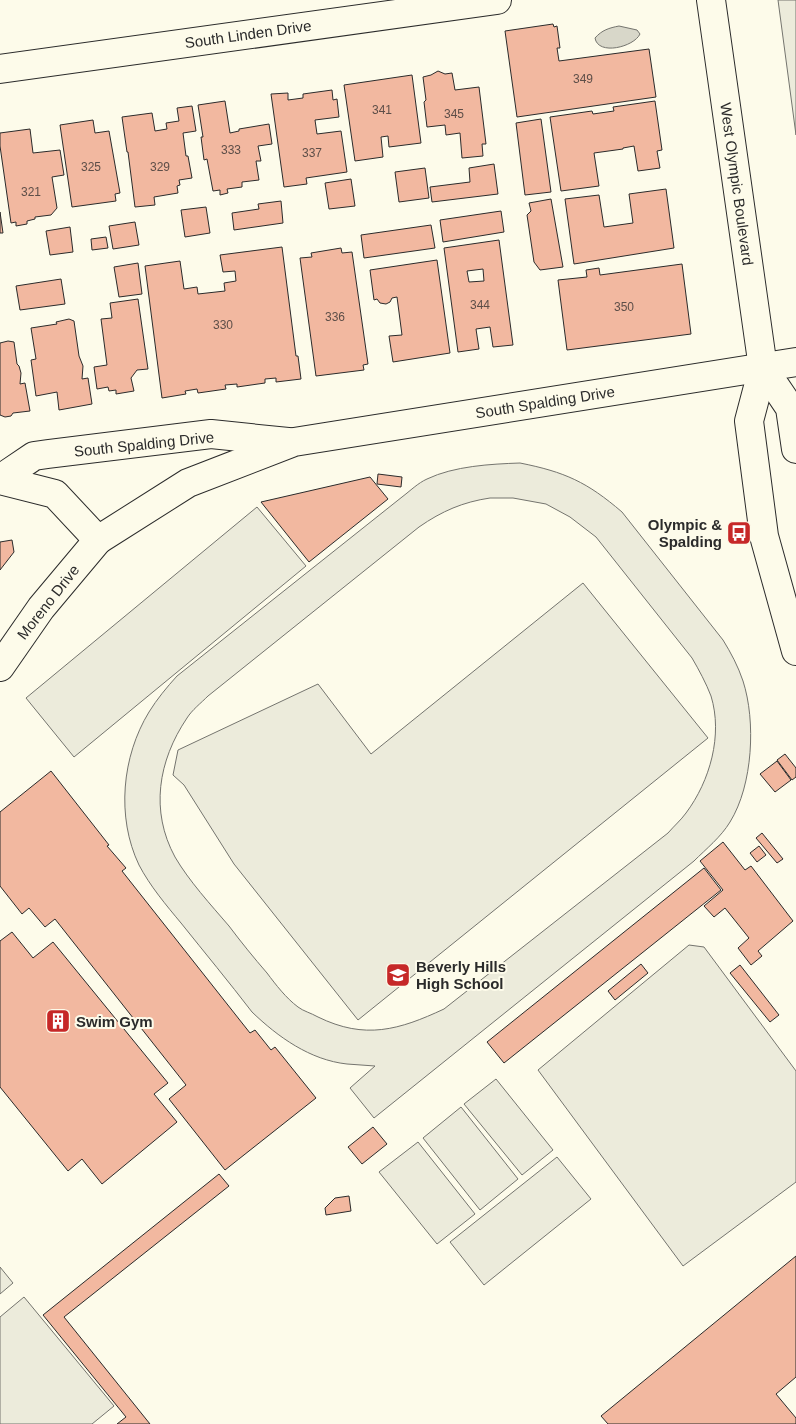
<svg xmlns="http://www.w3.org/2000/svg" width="796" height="1424" font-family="Helvetica,sans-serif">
  <rect width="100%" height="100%" fill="#fdfbea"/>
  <g fill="#ecebdb" stroke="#74746e" fill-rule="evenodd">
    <path d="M778,0h18v135z"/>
    <path d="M520,463c45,9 67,19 102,49l101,128c8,13 15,26 20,41 13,40 10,104 -13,141 -9,15 -24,27 -36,39l-320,257 -24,-30 25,-22c-9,-1 -19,-1 -28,-2 -37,-4 -69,-27 -95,-52 -23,-30 -47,-59 -71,-89 -15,-18 -31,-37 -42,-58 -23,-48 -17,-109 10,-153 8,-13 18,-25 28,-36l225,-179c8,-6 16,-14 25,-18 27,-13 64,-15 93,-16zM490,498h23l33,6 24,13 26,20 96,121c7,12 14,25 19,38 12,39 -1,85 -25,117 -5,7 -12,13 -18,20l-224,176c-45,21 -79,31 -126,8 -7,-4 -15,-6 -20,-10 -12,-9 -22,-22 -31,-34 -13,-15 -26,-31 -38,-47 -18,-21 -40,-45 -54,-69 -25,-46 -17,-96 12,-139 5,-8 14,-15 21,-22l211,-169c23,-16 44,-25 71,-29z"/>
    <path d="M257,507l49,59 -232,191 -48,-59z"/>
    <path d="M583,583l125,155 -350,282 -124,-156 -50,-79 -11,-10 5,-25 140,-66 53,70z"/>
    <path d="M689,945l15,2 92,124v111l-113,84 -145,-196z"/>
    <path d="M496,1079l57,71 -31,25 -58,-71z"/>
    <path d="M461,1107l57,72 -38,31 -57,-72z"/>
    <path d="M418,1142l57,72 -38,30 -58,-72z"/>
    <path d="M557,1157l34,42 -107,86 -34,-43z"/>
    <path d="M0,1267l13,16 -13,11z"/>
    <path d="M24,1297l90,109 -22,18h-92v-107z"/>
  </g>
  <path fill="#d8d7c9" stroke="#74746e" d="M619,26l18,4 3,4c-6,13 -42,22 -45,4 7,-8 14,-10 24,-12z"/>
  <g fill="#f2b8a0" stroke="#2b2b2b" fill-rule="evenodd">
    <path d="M553,24l1,3 3,-1 3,22h-3l2,13 90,-12 7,48 -139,20 -12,-86z"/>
    <path d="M438,71l7,3 7,-1 3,17 24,-3 7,57h-4l1,12 -21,2 -2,-25 -14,2 -1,-10 -18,2 -3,-25 2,-2 -3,-23 8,-2z"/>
    <path d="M412,75l9,68 -32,4 -1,-11 -7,1 2,20 -28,4 -11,-76z"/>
    <path d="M332,90l1,10 4,-1 2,18 -24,3 2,14 24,-3 6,41 -41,6 1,6 -23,3 -13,-93 17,-1v7l15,-2v-4z"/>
    <path d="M225,101l5,32 9,-2v-2l30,-5 3,20 -14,2 3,15h-5l3,19 -17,2v5l-15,2 1,4 -8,2v-5l-7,1 -6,-32 -3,1 -3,-23h2l-5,-32z"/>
    <path d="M655,101l7,49 -5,1 3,17 -22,3 -4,-25 -11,2v1l-29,4 5,33 -38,5 -11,-74 42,-6 1,3 21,-3 -1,-4z"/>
    <path d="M192,106l4,25 -13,2 3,23h2l4,22 -13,2 1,5 -3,1 1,7 -24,4 1,8 -20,2 -7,-55h-1l-5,-35 30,-4 3,18 12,-2 -1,-6 13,-2 -2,-13z"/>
    <path d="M541,119l10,73 -26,3 -9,-72z"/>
    <path d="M93,120l2,13 14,-2 11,62 -5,1 1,7 -44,6 -12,-82z"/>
    <path d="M30,129l3,24 27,-3 4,25 -12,2 5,31 -6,7 -16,2v2l-8,2v3l-11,2v-4l-5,1 -11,-77v-13z"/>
    <path d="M494,164l4,30 -66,8 -2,-15 40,-5 -1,-14z"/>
    <path d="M425,168l4,30 -30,4 -4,-30z"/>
    <path d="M351,179l4,27 -26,3 -4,-26z"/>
    <path d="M666,189l8,59 -100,16 -9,-65 34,-4 5,32 29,-4 -4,-29z"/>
    <path d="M551,199l12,68 -23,3 -6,-8 -7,-47 4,-4 -2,-8z"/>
    <path d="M281,201l2,22 -49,7 -2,-17 27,-4 -1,-5z"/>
    <path d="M206,207l4,26 -25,4 -4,-27z"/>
    <path d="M501,211l3,21 -61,10 -3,-22z"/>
    <path d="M0,212l3,21h-3z"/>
    <path d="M135,222l4,23 -26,4 -4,-23z"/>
    <path d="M431,225l4,23 -71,10 -3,-23z"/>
    <path d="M70,227l3,25 -23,3 -4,-24z"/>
    <path d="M106,237l2,11 -16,2 -1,-11z"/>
    <path d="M499,240l14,105 -20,2 -3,-20 -14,2 3,20 -21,3 -14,-104zM483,269l1,12 -15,1 -2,-11z"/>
    <path d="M282,247l14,109h2l3,23 -25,3v-4l-11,1v4l-28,4v-3l-12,1 1,4 -28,4 -1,-4 -12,2 1,3 -24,4 -17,-132 35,-5 4,28 13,-2 1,7 27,-3 -1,-8 12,-2 -1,-10 -12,1 -3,-17z"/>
    <path d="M341,248l1,5 10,-1 16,112 -5,1 1,5 -48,6 -16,-118 12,-1 -1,-4z"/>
    <path d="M437,260l13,93 -57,9 -4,-26 13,-1 -5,-38 -5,1 -2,4 -4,2 -6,-1 -3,-4 -3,1 -4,-30z"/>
    <path d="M138,263l4,31 -23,3 -5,-30z"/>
    <path d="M682,264l9,70 -124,16 -9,-70 29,-3 -1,-7 13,-2 1,7z"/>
    <path d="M61,279l4,25 -45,6 -4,-24z"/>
    <path d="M138,299l10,70 -11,1 -6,8 3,13 -18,3v-4l-7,1 -1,-4 -11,2 -3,-22 13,-2 -6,-46 11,-1 -2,-15z"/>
    <path d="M69,319l5,2 5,35 4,10 -1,13 6,-1 4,26 -33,6 -2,-18 -21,4 -5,-36 5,-1 -5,-31 26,-4 -1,-2z"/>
    <path d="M8,341l6,1 3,22 2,2 2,7 -1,11 5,-1 5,28 -17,2 -2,3 -6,1 -5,-2v-72z"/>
    <path d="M378,474l24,3 -1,10 -24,-3z"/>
    <path d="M370,477l18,22 -79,63 -48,-60z"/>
    <path d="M12,540l2,12 -14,18v-28z"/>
    <path d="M785,754l11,14v9l-4,3 -15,-20z"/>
    <path d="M777,761l14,19 -16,12 -15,-18z"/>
    <path d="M51,771l58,74 -2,1 19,22 -4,3 128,162 5,-3 16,20 4,-3 41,51 -91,72 -56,-71 17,-14 -131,-166 -10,8 -16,-19 -7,6 -22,-28v-74z"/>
    <path d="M762,833l21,26 -6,4 -21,-25z"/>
    <path d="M723,842l22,28 6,-4 42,55 -35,30 4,5 -11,9 -13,-17 11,-10 -24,-30 -11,9 -10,-11 19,-16 -23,-29z"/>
    <path d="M759,846l7,9 -9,7 -7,-9z"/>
    <path d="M704,868l17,22 -217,173 -17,-21z"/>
    <path d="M12,932l21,26 20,-16 115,141 -14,11 23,28 -75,62 -20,-25 -14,12 -68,-84v-146z"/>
    <path d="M641,964l7,9 -33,27 -7,-9z"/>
    <path d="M740,965l39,50 -9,7 -40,-49z"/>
    <path d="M373,1127l14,17 -25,20 -14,-17z"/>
    <path d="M219,1174l10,12 -165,131 86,107h-33l9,-7 -83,-102z"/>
    <path d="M349,1196l2,15 -25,4 -1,-7 10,-10z"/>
    <path d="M796,1256v121l-20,17 20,24v6h-188l-7,-8z"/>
  </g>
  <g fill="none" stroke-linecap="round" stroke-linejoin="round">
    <defs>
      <g id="minor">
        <path d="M0,69l497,-69"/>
        <path d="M0,479l34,-23 14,-2 163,-20 77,8"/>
        <path d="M0,480l55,14 43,46 90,-57 106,-41 502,-80"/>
        <path d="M0,667l41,-59 57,-68"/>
      </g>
      <g id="major">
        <path d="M711,0l52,368 -14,53 15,115 32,115"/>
        <path d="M763,368l27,40 6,41"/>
      </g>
    </defs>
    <use href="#minor" stroke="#2b2b2b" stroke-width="30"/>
    <use href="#major" stroke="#2b2b2b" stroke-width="30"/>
    <use href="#minor" stroke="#fdfbea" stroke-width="28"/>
    <use href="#major" stroke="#fdfbea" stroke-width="28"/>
  </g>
  <defs>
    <symbol id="bus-square" viewBox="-11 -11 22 22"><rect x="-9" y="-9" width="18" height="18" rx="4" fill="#c62828" stroke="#fdfbea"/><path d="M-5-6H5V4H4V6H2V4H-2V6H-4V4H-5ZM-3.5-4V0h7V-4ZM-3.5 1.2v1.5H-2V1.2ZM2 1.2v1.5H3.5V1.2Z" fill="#fff"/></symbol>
    <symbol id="school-square" viewBox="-11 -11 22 22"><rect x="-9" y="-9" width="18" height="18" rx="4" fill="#c62828" stroke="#fdfbea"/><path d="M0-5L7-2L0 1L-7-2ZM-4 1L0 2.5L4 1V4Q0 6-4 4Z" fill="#fff"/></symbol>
    <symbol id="building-square" viewBox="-11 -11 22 22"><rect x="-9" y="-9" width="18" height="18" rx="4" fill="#c62828" stroke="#fdfbea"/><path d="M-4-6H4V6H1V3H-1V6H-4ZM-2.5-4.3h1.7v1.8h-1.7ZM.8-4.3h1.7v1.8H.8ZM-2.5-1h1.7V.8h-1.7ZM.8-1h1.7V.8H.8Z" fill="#fff"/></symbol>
  </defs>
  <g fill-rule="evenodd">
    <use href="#bus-square" x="725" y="519" width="28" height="28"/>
    <use href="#school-square" x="384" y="961" width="28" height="28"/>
    <use href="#building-square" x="44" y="1007" width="28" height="28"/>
  </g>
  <g text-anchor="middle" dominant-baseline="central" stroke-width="4" stroke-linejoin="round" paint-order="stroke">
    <g font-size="12" fill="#5d4e48">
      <text x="583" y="79">349</text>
      <text x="382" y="110">341</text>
      <text x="454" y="114">345</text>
      <text x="231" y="150">333</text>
      <text x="312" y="153">337</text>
      <text x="91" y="167">325</text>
      <text x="160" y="167">329</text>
      <text x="31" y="192">321</text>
      <text x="480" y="305">344</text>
      <text x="624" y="307">350</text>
      <text x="335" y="317">336</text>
      <text x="223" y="325">330</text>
    </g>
    <g font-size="15" fill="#2b2b2b" stroke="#fdfbea">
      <text transform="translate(248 34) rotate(-8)">South Linden Drive</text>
      <text transform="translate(737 184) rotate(82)">West Olympic Boulevard</text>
      <text transform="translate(545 402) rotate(-9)">South Spalding Drive</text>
      <text transform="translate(144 444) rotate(-6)">South Spalding Drive</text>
      <text transform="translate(48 602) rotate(-52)">Moreno Drive</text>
    </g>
    <g font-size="15" font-weight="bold" fill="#2b2b2b" stroke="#fdfbea" text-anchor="start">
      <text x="722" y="524" text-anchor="end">Olympic &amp;<tspan x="722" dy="17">Spalding</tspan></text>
      <text x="416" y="966">Beverly Hills<tspan x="416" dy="17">High School</tspan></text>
      <text x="76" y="1021">Swim Gym</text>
    </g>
  </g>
</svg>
